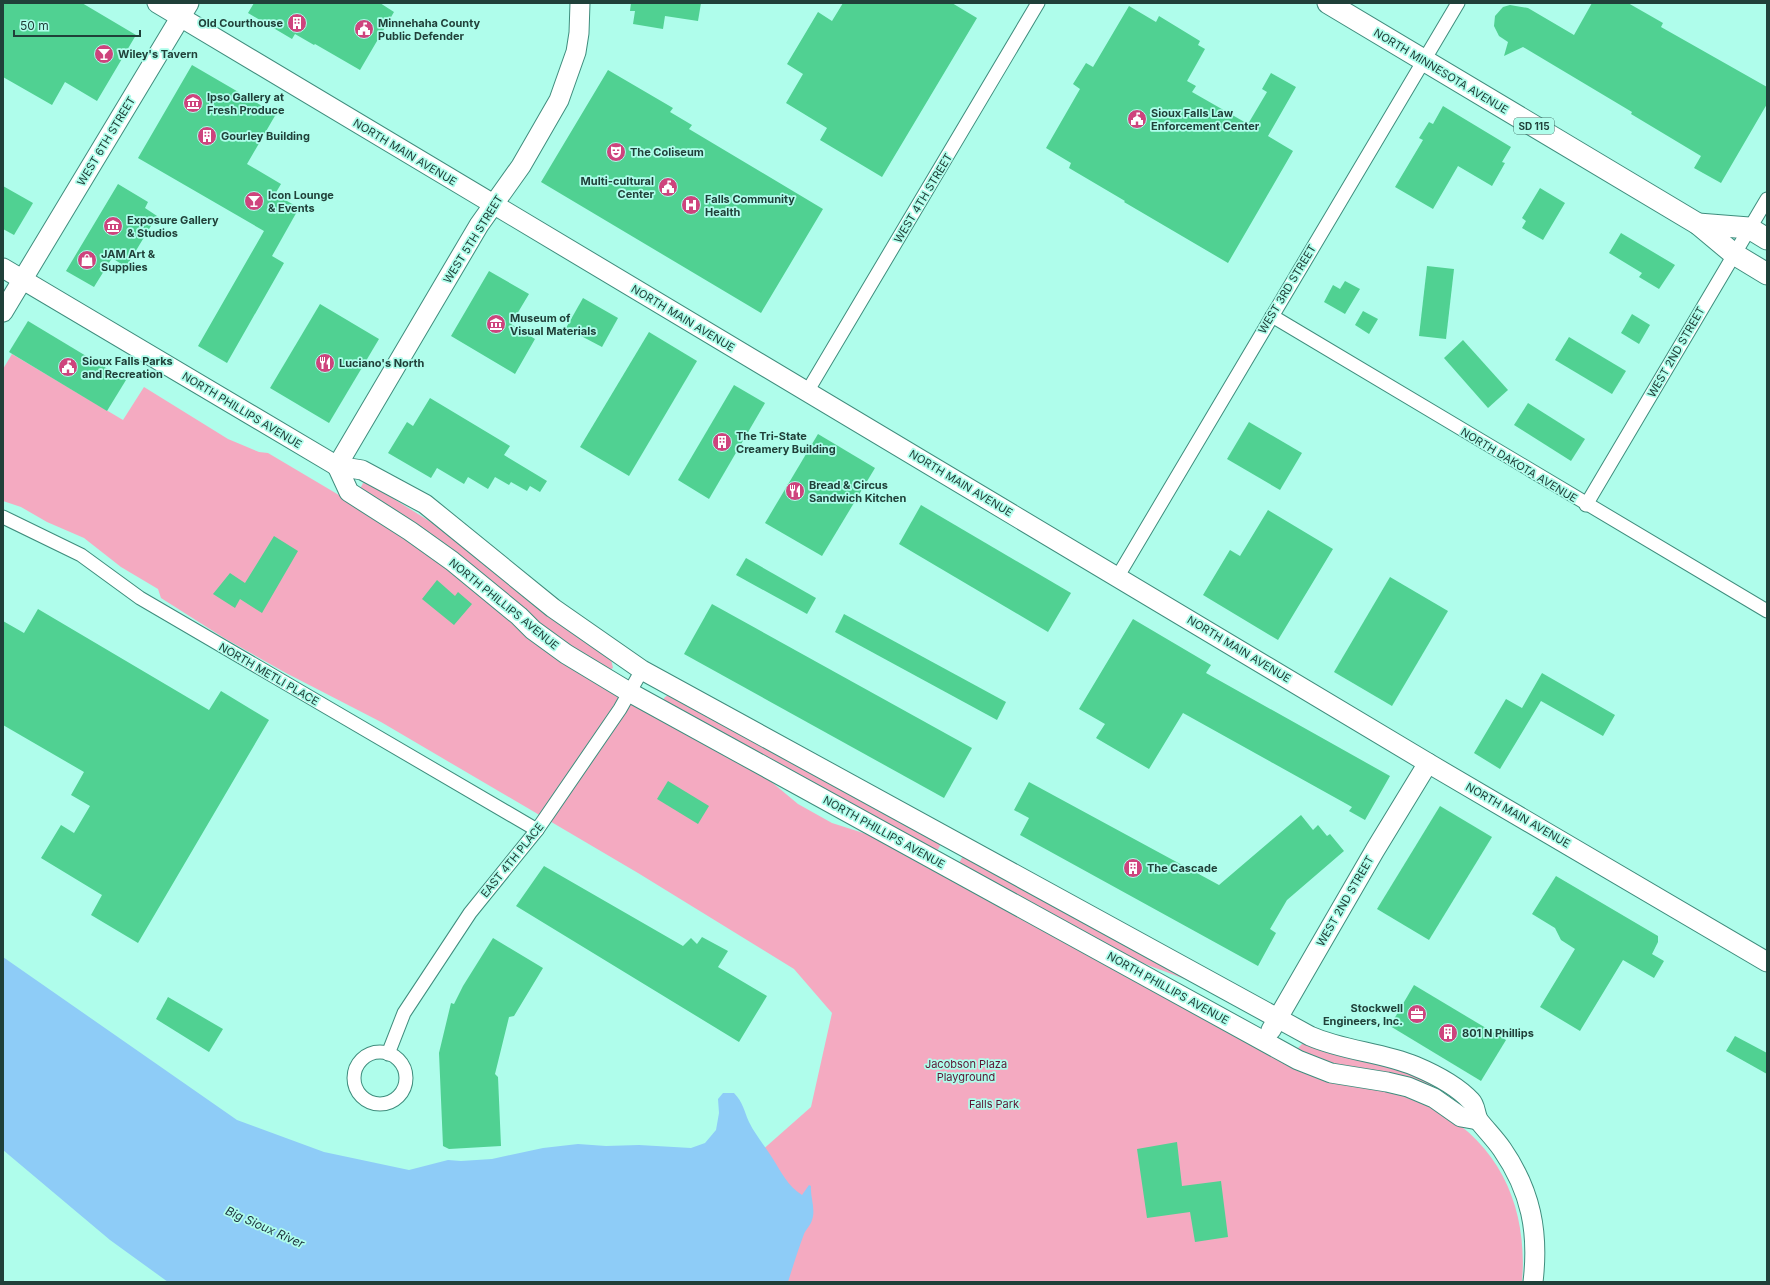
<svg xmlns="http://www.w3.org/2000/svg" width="1770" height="1285" font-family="Inter,sans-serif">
  <rect width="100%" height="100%" fill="#affdeb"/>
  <g fill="#f4aac1">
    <path d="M12,354l111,66 21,-33 84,52 31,13 9,1 81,48 413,273 36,30 34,19 47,15 487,248c17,4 37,7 53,13 7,3 14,9 21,13 63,36 88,100 82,170h-1091l313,-116 67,-59 21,-94 -38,-44 -156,-96 -257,-151 -95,-49 -62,-35 -63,-40 -3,-9 -37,-22 -37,-29 -37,-16 -26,-15 -18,-6v-132z"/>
    <path d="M363,483l7,1 64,40 113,90 64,45 2,9 -5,3 -26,-16 -222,-166z"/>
    <path d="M669,694l273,148 -6,11 -273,-151 1,-4z"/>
    <path d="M964,854l226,127 -66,-25 -166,-91z"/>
    <path d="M1304,1042l85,22 45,20 -2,4 -92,-21 -40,-16 -2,-3z"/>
  </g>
  <path fill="#8eccf7" d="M3,957l234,163 87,32 85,18 39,-10 13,1 31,-2 51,-11 35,-4 28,2 33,-1 52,3 14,-5 11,-13 3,-17 -1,-14 5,-6h11c9,9 10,18 15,29 7,14 16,24 24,37 9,14 14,26 29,36l7,-10 2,1c-1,11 5,23 1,34 -1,5 -6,9 -8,14 -6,16 -11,32 -16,48h-620l-58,-42 -107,-90z"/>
  <g fill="#50d192">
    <path d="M3,3h79l54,32 -39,66 -32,-19 -13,23 -49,-28z"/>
    <path d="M254,3h126l14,9 -34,58 -45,-26 -1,1 -19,-11 -3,5 -44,-26z"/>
    <path d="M631,3h70l-3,18 -33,-5 -2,13 -30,-5 2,-13h-5z"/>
    <path d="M843,3h109l25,15 -95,159 -62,-37 7,-12 -41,-25 17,-29 -16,-10 31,-52 14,9z"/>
    <path d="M1592,3h36l35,20 -2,4 106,60v17l-46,79 -27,-15 7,-12 -70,-42 1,-2 -109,-65 -19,9 4,-14 -9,-6 -5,-10 1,-10 8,-9 7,-2 18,3 46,27z"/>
    <path d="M1129,6l27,16 3,-6 41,25 -2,4 7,4 -18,32 9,5 -4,6 56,32 19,-32 -5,-3 9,-16 25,14 -28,49 25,15 -65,112 -104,-61 1,-1 -56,-33 2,-5 -25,-15 34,-59 -7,-5 13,-21 7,4z"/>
    <path d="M192,65l84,49 -29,50 34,20 -6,10 24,14 -27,48 12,7 -57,100 -29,-17 66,-115 -126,-73z"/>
    <path d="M608,70l65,38 -3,4 22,13 -3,4 134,80 -62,104 -220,-131z"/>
    <path d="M1443,106l68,41 -9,15 3,1 -13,23 -34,-20 -25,43 -38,-22 28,-47 -4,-2 10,-16 4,2z"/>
    <path d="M118,184l30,18 -3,6 12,8 -31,51 -14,-9 -18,29 -28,-16z"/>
    <path d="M3,186l30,17 -19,32 -11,-6z"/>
    <path d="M1540,188l25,15 -22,37 -21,-12 4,-7 -4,-3z"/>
    <path d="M1621,233l54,32 -16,24 -20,-12 3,-4 -33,-20z"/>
    <path d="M1427,266l27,3 -8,70 -27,-3z"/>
    <path d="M489,271l40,23 -18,30 24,15 -20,35 -64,-38z"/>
    <path d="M1345,281l15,8 -15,25 -21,-12 9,-17 7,4z"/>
    <path d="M583,298l35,20 -16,29 -36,-19z"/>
    <path d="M320,304l59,35 -50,84 -59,-35z"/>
    <path d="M1363,311l15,8 -9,15 -14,-9z"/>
    <path d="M1632,314l18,11 -11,19 -18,-11z"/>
    <path d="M28,321l98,59 -19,31 -98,-59z"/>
    <path d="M649,332l48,29 -68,115 -49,-29z"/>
    <path d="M1569,337l57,34 -14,23 -57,-34z"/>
    <path d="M1463,340l45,50 -20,18 -44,-50z"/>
    <path d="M734,385l31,18 -56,96 -31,-19z"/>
    <path d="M430,398l80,48 -6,9 43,26 -7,11 -10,-6 -3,5 -16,-9 -2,3 -14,-8 -7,12 -20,-12 -4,7 -27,-16 -6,10 -43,-25 19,-31 6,4z"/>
    <path d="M1528,403l57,36 -14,22 -57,-36z"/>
    <path d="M1249,422l53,31 -22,37 -53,-31z"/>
    <path d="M818,434l57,34 -53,88 -57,-33z"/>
    <path d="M921,505l150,88 -23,39 -149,-88z"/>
    <path d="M1268,510l65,39 -55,91 -75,-45 27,-45 10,6z"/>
    <path d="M274,536l24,15 -36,62 -22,-14 -5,9 -22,-14 17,-21 15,10z"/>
    <path d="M746,558l70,40 -9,16 -71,-39z"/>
    <path d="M1390,577l58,34 -56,95 -58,-34z"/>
    <path d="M437,580l18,16 3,-4 14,12 -18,21 -32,-26z"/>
    <path d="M712,604l260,144 -28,50 -260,-144z"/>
    <path d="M38,609l171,101 12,-19 48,29 -131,223 -47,-28 11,-20 -61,-37 20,-33 13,8 16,-27 -19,-11 13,-23 -81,-47v-104l21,12z"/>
    <path d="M844,614l162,88 -9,18 -162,-88z"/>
    <path d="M1133,619l78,46 -5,8 184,103 -25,44 -16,-9 3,-4 -169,-94 -34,56 -53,-31 9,-14 -26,-15z"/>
    <path d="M1542,673l73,42 -12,21 -62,-35 -41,68 -26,-16 32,-54 16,9z"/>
    <path d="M668,781l41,25 -11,18 -41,-25z"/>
    <path d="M1029,782l190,103 82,-70 12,15 5,-5 9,11 3,-2 14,17 -57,49 -17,29 6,4 -18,33 -238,-131 9,-17 -15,-8z"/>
    <path d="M1440,806l52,31 -63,103 -52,-31z"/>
    <path d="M544,866l139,80 8,-8 6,6 5,-7 26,14 -10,16 49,29 -28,46 -223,-136z"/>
    <path d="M1556,876l102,60v6l-6,12 12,7 -10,17 -31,-18 -43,71 -40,-24 35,-58 -14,-9 -6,-12 -23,-14z"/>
    <path d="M493,938l50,30 -29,48 -5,1 -14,57 3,3 3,69 -52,3 -6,-3 -4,-93 12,-50 3,1 9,-18z"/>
    <path d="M1414,985l92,55 -25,41 -91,-55z"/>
    <path d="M168,997l55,32 -14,23 -53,-33z"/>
    <path d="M1735,1036l32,17v21l-41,-23z"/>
    <path d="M1177,1142l5,44 39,-5 7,56 -33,5 -5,-30 -43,6 -10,-69z"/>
  </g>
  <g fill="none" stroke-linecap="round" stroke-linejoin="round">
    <defs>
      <g id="street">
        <path d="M1272,316l495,295"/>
        <path d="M807,392l231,-389"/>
        <path d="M1586,505l181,-306"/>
        <path d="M3,517l78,38 59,43 397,232"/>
        <path d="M1118,576l340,-573"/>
        <circle cx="380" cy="1078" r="26"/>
        <path d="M388,1054l16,-41 66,-100 67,-83 83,-121 22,-39"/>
      </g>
      <g id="secondary">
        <path d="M157,3l1271,760 339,199"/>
        <path d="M3,268l334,198 25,4 63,34 128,104 89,62 668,366c34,15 71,16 105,30 19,8 42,20 56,35 5,5 4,14 8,20 8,10 16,18 23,28 29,42 37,83 31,133"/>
        <path d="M3,312l186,-309"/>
        <path d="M337,466l12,26 61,39 42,30 67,55 14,14 33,24 63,38 669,368 33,13 56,9 21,5 26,11 27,19 17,3"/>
        <path d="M337,466l142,-241 42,-59 38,-66 17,-48 3,-19 1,-30"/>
        <path d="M1271,1030l104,-180 53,-87"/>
      </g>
      <g id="primary">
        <path d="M1328,3l370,221 36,30 33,20"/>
        <path d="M1698,224l51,4 18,11"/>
      </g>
    </defs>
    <use href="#street" stroke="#3f8d7d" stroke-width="15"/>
    <use href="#secondary" stroke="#3f8d7d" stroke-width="21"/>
    <use href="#primary" stroke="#3f8d7d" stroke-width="23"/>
    <use href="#street" stroke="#fff" stroke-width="13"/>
    <use href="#secondary" stroke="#fff" stroke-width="19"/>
    <use href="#primary" stroke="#fff" stroke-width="21"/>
  </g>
  <defs>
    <symbol id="building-disc" viewBox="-11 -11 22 22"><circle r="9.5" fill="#ce447d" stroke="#affdeb"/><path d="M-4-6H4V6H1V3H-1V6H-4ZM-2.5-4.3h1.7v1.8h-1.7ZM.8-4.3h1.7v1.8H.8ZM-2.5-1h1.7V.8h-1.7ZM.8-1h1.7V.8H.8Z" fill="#fff"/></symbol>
    <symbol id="civic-disc" viewBox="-11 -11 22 22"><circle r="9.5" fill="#ce447d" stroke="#affdeb"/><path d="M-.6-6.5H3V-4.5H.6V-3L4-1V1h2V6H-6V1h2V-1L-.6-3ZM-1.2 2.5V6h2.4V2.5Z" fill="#fff"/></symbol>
    <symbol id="bar-disc" viewBox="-11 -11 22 22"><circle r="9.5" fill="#ce447d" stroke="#affdeb"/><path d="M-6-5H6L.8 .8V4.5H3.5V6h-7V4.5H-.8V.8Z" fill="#fff"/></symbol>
    <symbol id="museum-disc" viewBox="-11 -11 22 22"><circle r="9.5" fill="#ce447d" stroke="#affdeb"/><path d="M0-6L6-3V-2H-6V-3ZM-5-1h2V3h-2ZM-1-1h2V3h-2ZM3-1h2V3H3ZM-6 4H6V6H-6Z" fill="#fff"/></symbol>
    <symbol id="theatre-disc" viewBox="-11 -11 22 22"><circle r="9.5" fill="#ce447d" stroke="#affdeb"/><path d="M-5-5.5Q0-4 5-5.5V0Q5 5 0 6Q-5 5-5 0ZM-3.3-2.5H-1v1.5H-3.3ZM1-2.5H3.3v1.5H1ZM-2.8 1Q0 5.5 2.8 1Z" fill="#fff"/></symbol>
    <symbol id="hospital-disc" viewBox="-11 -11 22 22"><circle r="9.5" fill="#ce447d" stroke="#affdeb"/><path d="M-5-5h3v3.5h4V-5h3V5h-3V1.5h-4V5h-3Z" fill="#fff"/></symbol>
    <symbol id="shop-disc" viewBox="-11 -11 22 22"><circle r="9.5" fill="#ce447d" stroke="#affdeb"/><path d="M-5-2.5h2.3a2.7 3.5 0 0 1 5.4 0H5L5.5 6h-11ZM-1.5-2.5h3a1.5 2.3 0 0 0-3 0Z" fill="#fff"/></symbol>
    <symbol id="restaurant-disc" viewBox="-11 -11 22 22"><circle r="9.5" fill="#ce447d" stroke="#affdeb"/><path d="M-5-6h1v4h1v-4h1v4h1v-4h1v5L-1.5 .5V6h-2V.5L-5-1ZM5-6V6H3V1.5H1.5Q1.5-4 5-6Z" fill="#fff"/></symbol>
    <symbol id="office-disc" viewBox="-11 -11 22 22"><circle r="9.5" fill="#ce447d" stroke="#affdeb"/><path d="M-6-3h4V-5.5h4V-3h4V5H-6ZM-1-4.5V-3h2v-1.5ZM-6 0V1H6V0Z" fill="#fff"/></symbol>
  </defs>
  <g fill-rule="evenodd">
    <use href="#building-disc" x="286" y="12" width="22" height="22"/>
    <use href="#civic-disc" x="353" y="18" width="22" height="22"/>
    <use href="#bar-disc" x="93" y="43" width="22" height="22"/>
    <use href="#museum-disc" x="182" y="92" width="22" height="22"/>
    <use href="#civic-disc" x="1126" y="108" width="22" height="22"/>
    <use href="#building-disc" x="196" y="125" width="22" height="22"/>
    <use href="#theatre-disc" x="605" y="141" width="22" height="22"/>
    <use href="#civic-disc" x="657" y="176" width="22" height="22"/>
    <use href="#bar-disc" x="243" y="190" width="22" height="22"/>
    <use href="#hospital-disc" x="680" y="194" width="22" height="22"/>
    <use href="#museum-disc" x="102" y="215" width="22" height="22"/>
    <use href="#shop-disc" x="76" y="249" width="22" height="22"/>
    <use href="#museum-disc" x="485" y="313" width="22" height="22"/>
    <use href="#restaurant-disc" x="314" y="352" width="22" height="22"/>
    <use href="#civic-disc" x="57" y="356" width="22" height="22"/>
    <use href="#building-disc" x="711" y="431" width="22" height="22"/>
    <use href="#restaurant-disc" x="784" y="480" width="22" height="22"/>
    <use href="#building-disc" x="1122" y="857" width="22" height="22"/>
    <use href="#office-disc" x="1406" y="1003" width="22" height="22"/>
    <use href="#building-disc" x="1437" y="1022" width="22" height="22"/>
  </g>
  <g text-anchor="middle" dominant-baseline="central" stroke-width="3.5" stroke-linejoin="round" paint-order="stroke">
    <rect fill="#affdeb" stroke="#4b796e" stroke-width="1" x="1514" y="118" width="40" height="16" rx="3"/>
    <g font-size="10" font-weight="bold" fill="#204039">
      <text x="1534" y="126">SD 115</text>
    </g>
    <g font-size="11" font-weight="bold" fill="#204039" stroke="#affdeb" text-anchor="start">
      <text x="283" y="23" text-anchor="end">Old Courthouse</text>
      <text x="378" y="23">Minnehaha County<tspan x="378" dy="13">Public Defender</tspan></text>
      <text x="118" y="54">Wiley's Tavern</text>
      <text x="207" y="97">Ipso Gallery at<tspan x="207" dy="13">Fresh Produce</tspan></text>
      <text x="1151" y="113">Sioux Falls Law<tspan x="1151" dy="13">Enforcement Center</tspan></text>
      <text x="221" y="136">Gourley Building</text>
      <text x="630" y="152">The Coliseum</text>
      <text x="654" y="181" text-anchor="end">Multi-cultural<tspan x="654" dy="13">Center</tspan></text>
      <text x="268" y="195">Icon Lounge<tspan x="268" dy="13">&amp; Events</tspan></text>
      <text x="705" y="199">Falls Community<tspan x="705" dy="13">Health</tspan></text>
      <text x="127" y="220">Exposure Gallery<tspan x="127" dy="13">&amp; Studios</tspan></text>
      <text x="101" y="254">JAM Art &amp;<tspan x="101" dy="13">Supplies</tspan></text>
      <text x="510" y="318">Museum of<tspan x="510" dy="13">Visual Materials</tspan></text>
      <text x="82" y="361">Sioux Falls Parks<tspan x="82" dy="13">and Recreation</tspan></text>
      <text x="339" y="363">Luciano's North</text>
      <text x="736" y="436">The Tri-State<tspan x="736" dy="13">Creamery Building</tspan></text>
      <text x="809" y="485">Bread &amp; Circus<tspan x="809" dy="13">Sandwich Kitchen</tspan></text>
      <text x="1147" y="868">The Cascade</text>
      <text x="1403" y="1008" text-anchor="end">Stockwell<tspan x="1403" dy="13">Engineers, Inc.</tspan></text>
      <text x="1462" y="1033">801 N Phillips</text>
    </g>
    <g font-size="11" fill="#204039" stroke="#affdeb">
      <text transform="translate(1441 71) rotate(31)">NORTH MINNESOTA AVENUE</text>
      <text transform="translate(106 141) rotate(-59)">WEST 6TH STREET</text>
      <text transform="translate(405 152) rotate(31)">NORTH MAIN AVENUE</text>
      <text transform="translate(923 198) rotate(-59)">WEST 4TH STREET</text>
      <text transform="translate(473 239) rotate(-58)">WEST 5TH STREET</text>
      <text transform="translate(1287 289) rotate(-59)">WEST 3RD STREET</text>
      <text transform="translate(683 318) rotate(31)">NORTH MAIN AVENUE</text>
      <text transform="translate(1676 352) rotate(-60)">WEST 2ND STREET</text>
      <text transform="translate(242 410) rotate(31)">NORTH PHILLIPS AVENUE</text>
      <text transform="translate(1519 465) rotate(31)">NORTH DAKOTA AVENUE</text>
      <text transform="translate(961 483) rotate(31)">NORTH MAIN AVENUE</text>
      <text transform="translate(504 604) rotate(39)">NORTH PHILLIPS AVENUE</text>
      <text transform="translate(1239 649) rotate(31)">NORTH MAIN AVENUE</text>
      <text transform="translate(269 674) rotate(30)">NORTH METLI PLACE</text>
      <text transform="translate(1518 815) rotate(30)">NORTH MAIN AVENUE</text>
      <text transform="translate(884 832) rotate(29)">NORTH PHILLIPS AVENUE</text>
      <text transform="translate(512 860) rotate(-51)">EAST 4TH PLACE</text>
      <text transform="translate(1345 901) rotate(-60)">WEST 2ND STREET</text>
      <text transform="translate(1168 988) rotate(29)">NORTH PHILLIPS AVENUE</text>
    </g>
    <g font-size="11" fill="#5c1634" stroke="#affdeb">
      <text x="966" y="1064">Jacobson Plaza<tspan x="966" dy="13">Playground</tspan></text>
      <text x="994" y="1104">Falls Park</text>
    </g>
    <g font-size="12" font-style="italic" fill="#1c303d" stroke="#affdeb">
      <text transform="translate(265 1227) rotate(24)">Big Sioux River</text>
    </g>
  </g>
  <rect width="1770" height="1285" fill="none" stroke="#204039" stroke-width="8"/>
  <path d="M14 30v6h126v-6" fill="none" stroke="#204039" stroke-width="2"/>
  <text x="20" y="30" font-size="12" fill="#204039" stroke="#affdeb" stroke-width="3" paint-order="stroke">50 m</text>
</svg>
